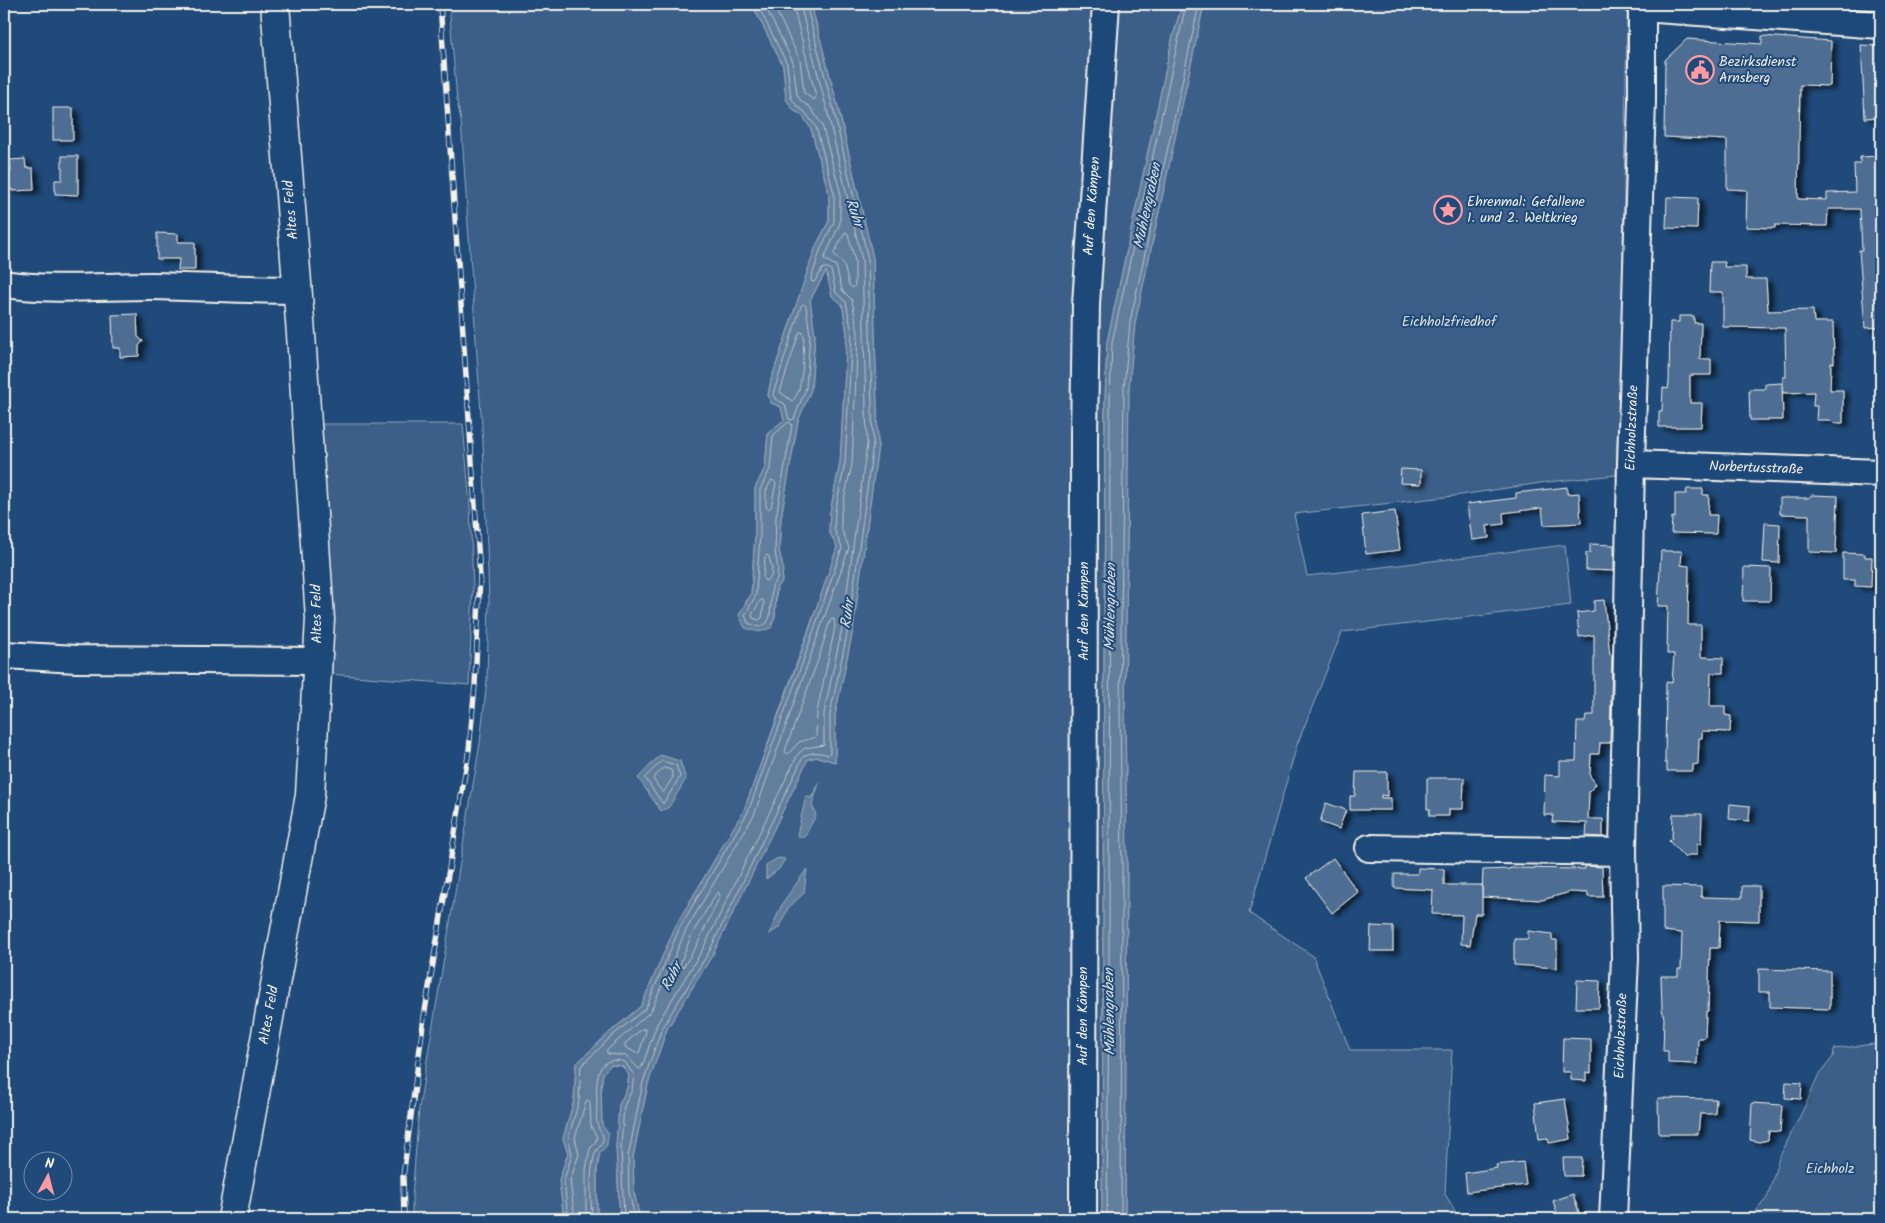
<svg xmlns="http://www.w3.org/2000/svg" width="1885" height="1223" font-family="Kalam,sans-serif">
  <defs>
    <filter id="shadow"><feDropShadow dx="5.5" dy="3" stdDeviation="2.5" flood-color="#0009"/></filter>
  </defs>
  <rect width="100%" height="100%" fill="#1f4a7a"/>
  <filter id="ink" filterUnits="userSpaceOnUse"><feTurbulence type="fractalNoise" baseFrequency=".02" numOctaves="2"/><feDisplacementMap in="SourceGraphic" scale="10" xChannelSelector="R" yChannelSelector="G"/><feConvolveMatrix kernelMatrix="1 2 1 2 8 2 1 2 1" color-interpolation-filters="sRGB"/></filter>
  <g filter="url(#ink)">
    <g fill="#3a5f88" stroke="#97a8b8">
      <path d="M449,4h303l31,62 3,33 7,11 9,5 9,14 18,65v27l-13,25 -45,134 -3,15 3,8 10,4 3,13 -16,13 -3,35 -10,20v46l-4,61 -6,8 30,14 2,-30 6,-19 -4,-18 2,-32 17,-97 13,-31 4,-55 -5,-35 17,-30 5,26 10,7 5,30 -7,130 -10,49 -1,19 8,16 -5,17 -88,246 -68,115 -35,81 -32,27 -33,31 -2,36 -11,39 5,14 -9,27 5,39h-152v-22l7,-89 61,-365 7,-64 2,-78 -6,-158 -22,-322 -4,-20z"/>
      <path d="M811,4h288l-20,1215h-439l-6,-27 -1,-35 15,-73 19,-55 46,-75 95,-195 10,-2 17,5v-47l18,-85 25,-185 -5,-187 -35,-151z"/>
      <path d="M1110,4h72l-10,36 -65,302 -2,58 -3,819h-15l1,-694z"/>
      <path d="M1204,4h376l47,8 -5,302 -6,161 -69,7 -93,14 -160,18 13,62 258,-31 6,60 -229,27 -45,113 -48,168 64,43 37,94h102l-7,144 15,25h-335l2,-353 -2,-158 4,-321 6,-64z"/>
      <path d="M1817,4h64v7l-64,-4z"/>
      <path d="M322,424h141l7,81 3,82 -4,98 -141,-11 1,-111z"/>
      <path d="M1881,1043v176h-132l18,-21 12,-40 27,-54 12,-28 15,-19 1,-8z"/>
      <path d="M611,1065l11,1 7,9 -2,13 -8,17 -3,42 4,72h-23v-49l5,-45 -1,-38 2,-14z"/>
    </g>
    <g fill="#627e9d" stroke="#9cacbb">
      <path d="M752,4h59l27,103 35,151 5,187 -25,185 -18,85v47l-17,-5 -10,2 -95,195 -46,75 -19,55 -15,73 1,35 6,27h-20l-4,-72 3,-42 8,-17 2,-13 -7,-9 -11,-1 -8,8 -2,14 1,38 6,8 -1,12 -7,8 -3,17v49h-33l-5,-39 9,-27 -5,-14 11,-39 2,-36 33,-31 32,-27 35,-81 68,-115 58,-159 35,-104 -8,-16 1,-19 10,-49 7,-130 -5,-29 -10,-8 -6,-25 -16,29 5,35 -4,55 -13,31 -17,97 -2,32 4,18 -1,14 -6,5 -1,30 -4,11 -12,4 -14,-4 -6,-13 12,-21 4,-60v-46l10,-20 3,-35 16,-13 -3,-13 -10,-4 -3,-8 3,-15 45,-134 13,-25v-27l-18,-65 -9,-14 -9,-5 -7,-11 -3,-33z"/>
      <path d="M1182,4h22l-69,319 -6,64 -4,321 2,158 -2,353h-23l3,-819 2,-58 65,-302z"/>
      <path d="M660,755l20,6 6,18 -17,28 -8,4 -23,-33z"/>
      <path d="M819,783l-7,22 4,10 -12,23 -7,-3 9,-39 5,2z"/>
      <path d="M778,858l7,1 -6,10 -13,10v-14z"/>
      <path d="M807,869l-3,24 -16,15 -9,20 -10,6 14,-32z"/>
    </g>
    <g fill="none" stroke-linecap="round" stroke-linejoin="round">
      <g stroke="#bac3ca" stroke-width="1">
        <path d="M764,4l29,58 4,33 4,6 9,6 12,18 18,66v32l-16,36 12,7 6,24 10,10 6,33 -6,131 -11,49v15l8,20 -95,267 -68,115 -35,81 -45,40 2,3 19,2 12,13 3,-2 15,-43 46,-75 95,-195 7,-6 19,-3v-32l18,-85 25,-184 -5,-184 -35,-150 -27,-106"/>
        <path d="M773,4l27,56 4,33 10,7 2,-3 -23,-93"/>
        <path d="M846,232l2,2 7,27v24l-2,3 -4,-3 -5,-20 -10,-11z"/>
        <path d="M804,304l2,2 4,29 -4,53 -12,31 -3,1 -2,-1 -4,-15 -10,-5 -2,-5 28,-88z"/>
        <path d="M802,332l2,4c-1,15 0,56 -12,65l-12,-9 19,-59z"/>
        <path d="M789,422l3,3 -16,92 -1,34 3,18 -1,10 -5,7 -2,30 -3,7 -8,4 -11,-4 -3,-8 11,-20 4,-60v-45l10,-21 3,-33z"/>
        <path d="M772,480l4,3 -5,24 -2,2 -3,-2v-16z"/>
        <path d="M767,555l2,2 3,12 -1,8 -6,4 -2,-3 2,-21z"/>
        <path d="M763,600l1,3 -2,15 -3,2 -6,-2 -1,-3 8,-14z"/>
        <path d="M834,619l1,8 -18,85 -1,25 -17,5 -10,11 -2,1 -2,-3 34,-94 10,-33 2,-4z"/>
        <path d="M662,761l14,4 4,12 -17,27 -18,-26z"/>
        <path d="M664,768l7,2 2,7 -10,16 -10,-14z"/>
        <path d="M719,893l1,3 -23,49 -13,21 -3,1 -1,-3 12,-30 24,-40z"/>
        <path d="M642,1029h3l1,3 -7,21h-3l-11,-6v-3z"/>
        <path d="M568,1219l-4,-39 8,-26 -4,-15 11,-38 2,-35 31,-30 34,-28 34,-81 68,-115 58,-159 36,-105 -8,-19 1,-17 10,-49 7,-130 -6,-31 -10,-9 -5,-23 -3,-2h-5l-8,13 -3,1 -1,-3 10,-31 13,-26v-29l-18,-66 -11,-15 -8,-6 -6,-8 -4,-34 -30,-60"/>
        <path d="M575,1219l-5,-38 9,-27 -4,-16 11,-37 2,-1 2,2 1,25 6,10 -1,4 -6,8 -4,20v50"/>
        <path d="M592,1219c-1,-21 -3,-45 3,-66 2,-5 7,-7 8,-13 1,-7 -4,-8 -5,-14 -3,-7 -1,-16 -1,-23 -1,-21 -2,-50 28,-41l9,13 -2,15 -8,16 -3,41 3,72"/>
        <path d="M635,1219l-6,-27 -1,-35 15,-75 19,-54 47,-76 94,-195c7,-6 17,-5 25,-2l2,-2v-39l18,-85 25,-185 -5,-185 -35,-151 -27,-104"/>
        <path d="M1107,1219l2,-238 1,-580 2,-58 74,-339"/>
        <path d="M1121,1219l1,-353 -2,-158 4,-321 6,-65 69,-318"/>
      </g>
    </g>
    <g fill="#4d6e92" stroke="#f4f1e8" filter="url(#shadow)">
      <path d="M1762,36l69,5 -1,45 -30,-1 -2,114 29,1v-7l28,-1 -1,-28h6v-7l21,-1v171l-16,1 -6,-78h3l-2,-41h-32l-1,17 -52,-1v3l-29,-1 1,-37 -20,-1v-49l-63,-3 1,-77 22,-21 75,5z"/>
      <path d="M1861,45l20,1v71l-16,1z"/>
      <rect x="53" y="108" width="20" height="32"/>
      <path d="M62,156h16v39l-23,-1v-14h7z"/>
      <path d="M25,159l1,9h7l1,22 -22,1v-2h-8v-17l7,-1 -1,-11z"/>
      <path d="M1667,197l31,1 -1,31 -31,-1z"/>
      <path d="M157,233l21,1v8h17v28h-17l1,-11h-22z"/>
      <path d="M1710,262h15l-1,5h22v12h20l2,32 45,-1 1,12h19l1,41h-3l-1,27h13v33h-10l-3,-3h-14l1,-14h-4l1,-14 -31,1v-16h3l-1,-49 -62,-1v-35h-14z"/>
      <path d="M137,314l1,23 5,4 -4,5v10l-19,1v-9h-7l-1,-33z"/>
      <path d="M1679,316h15v7h7l-1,36h11v16h-21v28h12l-1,24h-42v-16h3l1,-23 5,1 1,-7 1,-60h9z"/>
      <path d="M1782,383l1,37h-33l-1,-31h16v-5z"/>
      <path d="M1401,469l20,1v14l-21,-1z"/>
      <path d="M1567,487v7l12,-1 2,30 -37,2 -2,-17 -39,5 1,11 -17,2 2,12 -17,2 -5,-36 49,-6v-5z"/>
      <path d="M1687,489h16v6h6l-1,20h9l-1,19 -45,-1 1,-16 3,1v-24h11z"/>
      <path d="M1812,495l26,1 -2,57 -27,-1v-37l-29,-1v-16h28z"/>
      <path d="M1395,511l5,39 -34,4 -4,-39z"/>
      <path d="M1765,523l15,1 -1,39 -16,-1z"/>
      <path d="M1590,544l24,1v26l-28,-1v-17h4z"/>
      <path d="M1661,551h21l-1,14 8,1 -1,59h13v32l22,1v15h-12l-1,33h15v9l6,1 -1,16 -28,-1v7h-3l-1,26 -5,1v6h-26v-8h-2l1,-81 6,1 2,-29h-7l1,-48h-10z"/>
      <path d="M1843,553l22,1v3h7l-1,30 -16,-1v-6h-12z"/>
      <path d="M1744,567l27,1 -1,33h-27z"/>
      <path d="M1604,600l6,55h2l-2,88h-10l-1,11h-8l-1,22 6,8 -7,8 -1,27h15v18l-17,-1 1,-13 -35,-1 1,-7h-9l1,-40 15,1v-15h16l1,-39h8l1,-7h8v-80l-15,2 -2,-24 17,-2v-10z"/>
      <path d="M1356,772h31v24l-6,-1v3h10v12h-41v-14h5z"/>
      <path d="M1427,778h37l-1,31h-14v7h-20l1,-7h-3z"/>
      <path d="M1326,803l20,7 -7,19 -19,-7z"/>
      <path d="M1730,804l20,2 -1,15 -20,-2z"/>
      <path d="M1673,814h29l-1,30h-4v11h-8l-4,3 -16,-17 3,-3z"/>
      <path d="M1333,858l25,34 -26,21 -26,-35z"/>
      <path d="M1585,866l17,1 1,30h-15v-4l-18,-1 -28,8 -60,-3 1,-27 27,-1v-1l75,1z"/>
      <path d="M1418,868l26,1v16h38v29h-7l-5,31 -9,-1 1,-29 -30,-1 1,-24 -39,-2v-14h24z"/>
      <path d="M1663,886l38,1v10l41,1v-12h17v35l-39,-1 -1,28h-9l-2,63h-2l-1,27h-7l-1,26 -29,-1v-12h-5l1,-33 -2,-9 -1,-33h17v-7h3l1,-36 -19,-2z"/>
      <path d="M1371,926l22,1v24h-23z"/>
      <path d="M1528,931l24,3v6h5v28l-43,-3v-26h14z"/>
      <path d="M1759,969l71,2v38l-60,-2v-15h-11z"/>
      <path d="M1577,980l23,1 -1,27h-23z"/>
      <path d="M1563,1038l28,1v34l-5,-1v9l-15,-1v-8h-9z"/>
      <path d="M1786,1082l16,1 -1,16 -16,-1z"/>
      <path d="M1658,1098l58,1 -1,15h-15l-2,20h-39z"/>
      <path d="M1565,1099l6,40 -22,4 -1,-5 -9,1 -4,-36z"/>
      <path d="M1752,1103l30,2 -2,27 -11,-1 -1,9 -9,2 -9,-2z"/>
      <path d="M1563,1158h19l-1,18h-17z"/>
      <path d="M1523,1162l3,23 -59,7 -2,-19 32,-5 -1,-3z"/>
      <path d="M1573,1194l8,25h-22l-6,-18z"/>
    </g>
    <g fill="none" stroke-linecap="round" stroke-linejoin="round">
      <defs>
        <g id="minor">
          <path d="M1642,8l239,17"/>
          <path d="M4,284c50,7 98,2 148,2 49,1 97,4 146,4"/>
          <path d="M1631,464l250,9"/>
          <path d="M4,655l73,4 240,2"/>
          <path d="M1369,848l254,4"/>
          <path d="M1083,1219l1,-783 2,-132 20,-300"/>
          <path d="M1613,1219l12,-261 -2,-106 8,-388 11,-363v-97"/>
        </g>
        <path id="major" d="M232,1219l78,-424 10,-176 -19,-285 -26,-330"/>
      </defs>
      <use href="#minor" stroke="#f4f1e8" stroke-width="30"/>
      <use href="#major" stroke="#f4f1e8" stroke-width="31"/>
      <use href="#minor" stroke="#1f4a7a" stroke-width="26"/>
      <use href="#major" stroke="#1f4a7a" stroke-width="28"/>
      <defs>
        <path id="rail" d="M404,1219l-1,-42 21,-160 45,-267 6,-65 5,-109 -40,-572"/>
      </defs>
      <use href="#rail" stroke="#f4f1e8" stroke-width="5.5"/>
      <use href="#rail" stroke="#1f4a7a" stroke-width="4" stroke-dasharray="11" stroke-linecap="butt"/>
    </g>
  </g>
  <defs>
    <symbol id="civic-ring" viewBox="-11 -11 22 22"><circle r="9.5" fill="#1f4a7a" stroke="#ff9aa2" stroke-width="1.5"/><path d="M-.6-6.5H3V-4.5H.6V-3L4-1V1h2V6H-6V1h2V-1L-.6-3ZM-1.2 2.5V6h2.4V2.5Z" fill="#ff9aa2"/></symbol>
    <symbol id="sight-ring" viewBox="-11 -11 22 22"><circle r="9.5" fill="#1f4a7a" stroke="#ff9aa2" stroke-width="1.5"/><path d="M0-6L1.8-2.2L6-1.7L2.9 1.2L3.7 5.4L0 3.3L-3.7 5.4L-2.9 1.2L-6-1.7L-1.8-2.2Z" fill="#ff9aa2"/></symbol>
  </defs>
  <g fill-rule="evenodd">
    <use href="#civic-ring" x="1684" y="54" width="32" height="32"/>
    <use href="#sight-ring" x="1432" y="194" width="32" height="32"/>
  </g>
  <g text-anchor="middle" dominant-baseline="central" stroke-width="4" stroke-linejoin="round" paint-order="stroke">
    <g font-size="14" fill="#f4f1e8" stroke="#1f4a7a" text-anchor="start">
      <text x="1719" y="62">Bezirksdienst<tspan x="1719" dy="16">Arnsberg</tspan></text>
      <text x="1467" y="202">Ehrenmal: Gefallene<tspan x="1467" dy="16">1. und 2. Weltkrieg</tspan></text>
    </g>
    <g font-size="14" fill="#f4f1e8" stroke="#1f4a7a">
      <text transform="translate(1092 206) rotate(-86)">Auf den Kämpen</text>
      <text transform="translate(291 210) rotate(-95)">Altes Feld</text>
      <text transform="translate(1632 428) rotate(-88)">Eichholzstraße</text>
      <text transform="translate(1756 468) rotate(2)">Norbertusstraße</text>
      <text transform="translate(1084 611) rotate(-90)">Auf den Kämpen</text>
      <text transform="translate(317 614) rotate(-91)">Altes Feld</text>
      <text transform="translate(269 1015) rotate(-80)">Altes Feld</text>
      <text transform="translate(1083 1016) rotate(-90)">Auf den Kämpen</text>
      <text transform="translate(1621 1036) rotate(-88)">Eichholzstraße</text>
    </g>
    <g font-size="14" fill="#e1e2de" stroke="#1f4a7a">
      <text x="1449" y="322">Eichholzfriedhof</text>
      <text x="1830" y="1169">Eichholz</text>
    </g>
    <g font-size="15" font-style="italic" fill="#dee0dd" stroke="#1f4a7a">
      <text transform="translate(1148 206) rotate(-78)">Mühlengraben</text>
      <text transform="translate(854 213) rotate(72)">Ruhr</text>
      <text transform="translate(1111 607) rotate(-89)">Mühlengraben</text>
      <text transform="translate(848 614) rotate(-82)">Ruhr</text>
      <text transform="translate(672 977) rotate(-63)">Ruhr</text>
      <text transform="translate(1110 1012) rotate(-91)">Mühlengraben</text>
    </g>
  </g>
  <rect width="1885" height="1223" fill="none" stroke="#1f4a7a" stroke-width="20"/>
  <rect x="10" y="10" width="1865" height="1203" fill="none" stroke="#f4f1e8" stroke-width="2" filter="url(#ink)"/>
  <g transform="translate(48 1176) rotate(7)"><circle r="24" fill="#1f4a7a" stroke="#748da6"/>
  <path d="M0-4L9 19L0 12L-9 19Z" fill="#ff9aa2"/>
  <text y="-8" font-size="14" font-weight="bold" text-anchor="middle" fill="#f4f1e8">N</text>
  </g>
</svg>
